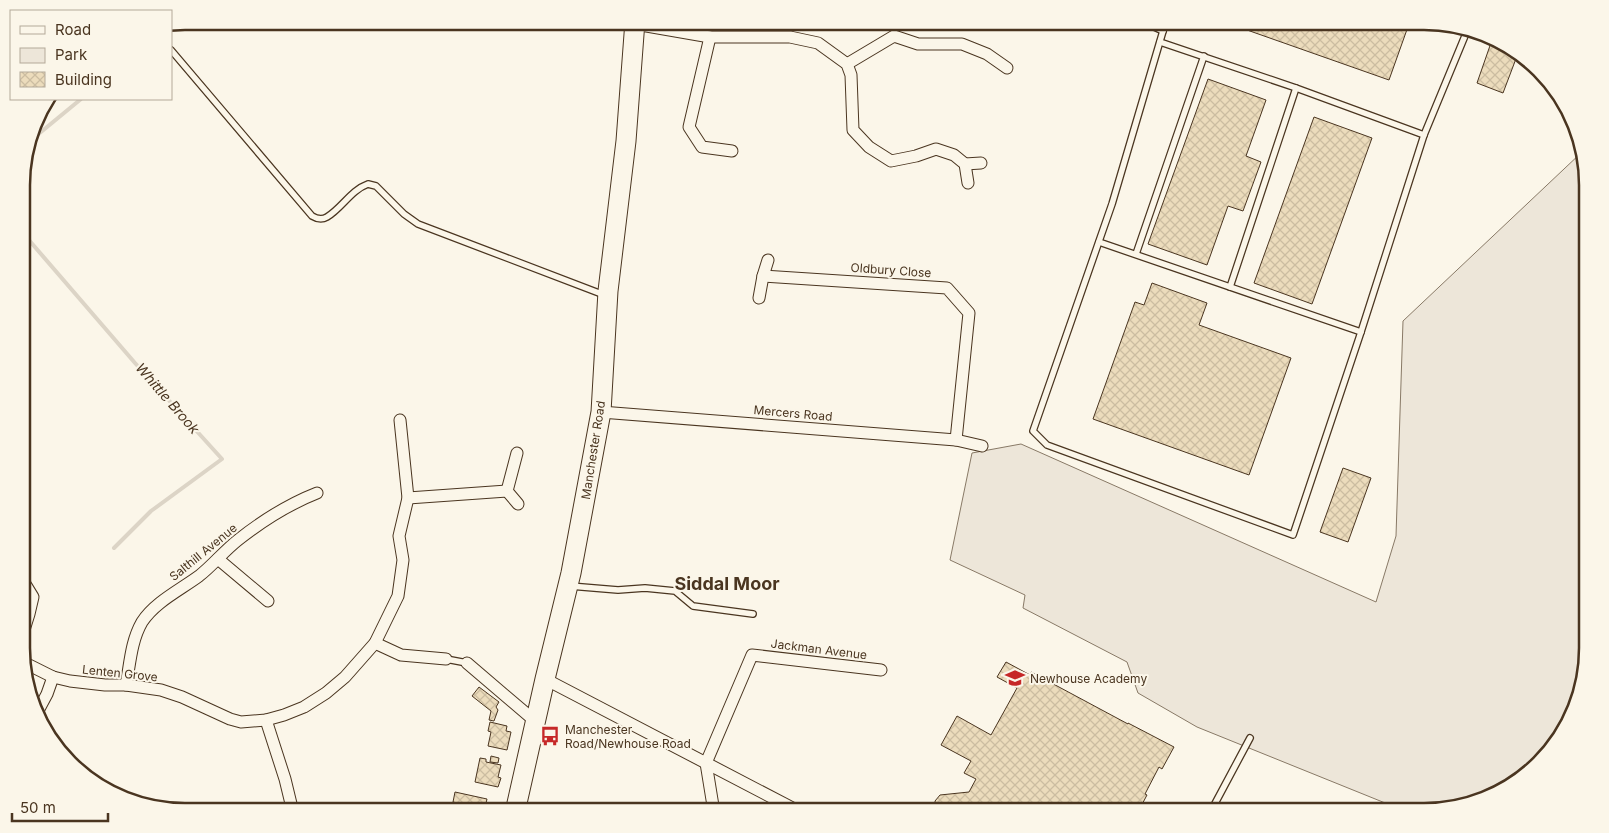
<svg xmlns="http://www.w3.org/2000/svg" width="1609" height="833" font-family="Inter,sans-serif">
  <defs>
    <pattern id="building-cross-hatch" width="8" height="8" patternUnits="userSpaceOnUse" patternTransform="scale(1.25)"><rect width="8" height="8" fill="#ecdcbc"/><path d="M0 0l8 8M0 8l8-8" fill="none" stroke="#ccbda1"/></pattern>
  </defs>
  <rect width="100%" height="100%" fill="#fbf6e9"/>
  <path fill="#ede6d9" stroke="#887966" d="M1582,152l4,12 2,485 -17,72 -56,63 -80,27h-30l-208,-84 -59,-34 -11,-31 -104,-54 2,-13 -75,-35 22,-107 49,-9 355,158 20,-66 7,-215z"/>
  <g fill="none" stroke-linecap="round" stroke-linejoin="round">
    <g stroke="#dcd4c6" stroke-width="4">
      <path d="M30,141l51,-42"/>
      <path d="M22,232l113,131 87,96 -71,52 -37,37"/>
    </g>
  </g>
  <g fill="url(#building-cross-hatch)" stroke="#4a3520">
    <path d="M1231,21h179l-21,59 -159,-56z"/>
    <path d="M1493,37l4,1 20,18 -14,37 -26,-10z"/>
    <path d="M1208,79l58,21 -20,56 15,6 -18,49 -15,-5 -21,59 -59,-21z"/>
    <path d="M1314,117l58,21 -60,166 -58,-21z"/>
    <path d="M1152,283l55,20 -8,22 92,33 -42,117 -156,-56 42,-117 9,3z"/>
    <path d="M1343,468l28,10 -23,64 -28,-10z"/>
    <path d="M1006,662l24,13 1,-3 97,52v-1l46,24 -12,22 -3,-2 -14,27 2,1 -8,15 3,1 -52,1 -8,-5 -2,5h-144l-1,-11 5,-6 29,-3 7,-13 -12,-6 7,-12 -30,-16 16,-29 34,19 26,-47 -20,-11z"/>
    <path d="M479,687l20,15 -3,5 2,3 -4,11 -5,-1 2,-9 -19,-15z"/>
    <path d="M490,722l17,4 -1,5 5,1 -4,18 -19,-4 3,-14 -3,-1z"/>
    <path d="M491,756l8,2 -1,5 -8,-1z"/>
    <path d="M480,758l6,1v3l15,3 -3,12 3,1 -3,9 -23,-5z"/>
    <path d="M455,792l32,7 -2,8 4,1 -1,4h-27l1,-8 -9,-2z"/>
  </g>
  <g fill="none" stroke-linecap="round" stroke-linejoin="round">
    <defs>
      <g id="lane">
        <path d="M1141,21l22,10"/>
        <path d="M1167,21l-4,10 -51,173 -79,227 14,14 246,90 67,-200 64,-200 43,-104"/>
        <path d="M1160,42l136,46 128,47"/>
        <path d="M171,50l141,166c5,3 10,4 15,1 15,-9 24,-27 41,-33l8,2 28,28 14,10 181,69 7,1"/>
        <path d="M1099,242l262,90"/>
        <path d="M1136,254l68,-198"/>
        <path d="M1230,287l66,-199"/>
        <path d="M570,586l48,4 27,-2 30,3 18,15 60,8"/>
        <path d="M446,659l21,4"/>
        <path d="M1211,811l39,-73"/>
        <path d="M847,812l4,-4 15,1 4,3"/>
      </g>
      <g id="street">
        <path d="M635,24l75,13h80l28,6 29,21 4,11 2,55 16,17 22,14 25,-5 20,-7 18,6 11,9 3,19"/>
        <path d="M710,37l-21,90 13,20 30,4"/>
        <path d="M847,64l47,-28 24,8h44l25,10 20,14"/>
        <path d="M965,164l16,-1"/>
        <path d="M763,276l184,12 22,25 -13,127"/>
        <path d="M759,298l4,-22 5,-16"/>
        <path d="M601,412l355,28 26,6"/>
        <path d="M517,453l-10,38 11,13"/>
        <path d="M408,498l99,-7"/>
        <path d="M218,559l50,42"/>
        <path d="M22,579l11,18 -4,17 -6,19"/>
        <path d="M375,643l26,12 45,4"/>
        <path d="M23,662l30,15 17,4 35,4h21l35,5 21,7 48,22 11,3 25,-2 18,-5 20,-8 22,-14 19,-16 30,-34 23,-47 5,-36 -4,-24 9,-38 -8,-78"/>
        <path d="M467,663l68,58"/>
        <path d="M545,679l255,133"/>
        <path d="M126,685c4,-21 5,-44 16,-63 13,-20 38,-32 57,-46 14,-11 25,-25 39,-36 24,-19 51,-36 79,-47"/>
        <path d="M39,709l8,-15 6,-17"/>
        <path d="M266,720l19,59 8,33"/>
        <path d="M714,812l-8,-49 46,-108 129,15"/>
      </g>
      <path id="primary" d="M515,812l30,-133 26,-106 30,-161 7,-121 18,-150 9,-120"/>
    </defs>
    <use href="#lane" stroke="#4a3520" stroke-width="8"/>
    <use href="#street" stroke="#4a3520" stroke-width="13"/>
    <use href="#primary" stroke="#4a3520" stroke-width="21"/>
    <use href="#lane" stroke="#fbf6e9" stroke-width="5.5"/>
    <use href="#street" stroke="#fbf6e9" stroke-width="11"/>
    <use href="#primary" stroke="#fbf6e9" stroke-width="19"/>
  </g>
  <defs>
    <symbol id="school-bare" viewBox="-9 -9 18 18"><path d="M0-5L7-2L0 1L-7-2ZM-4 1L0 2.5L4 1V4Q0 6-4 4Z" fill="#c62828" stroke="#fbf6e9" stroke-width="2.5" paint-order="stroke"/></symbol>
    <symbol id="bus-bare" viewBox="-9 -9 18 18"><path d="M-5-6H5V4H4V6H2V4H-2V6H-4V4H-5ZM-3.5-4V0h7V-4ZM-3.5 1.2v1.5H-2V1.2ZM2 1.2v1.5H3.5V1.2Z" fill="#c62828" stroke="#fbf6e9" stroke-width="2.5" paint-order="stroke"/></symbol>
  </defs>
  <g fill-rule="evenodd">
    <use href="#school-bare" x="1001" y="664" width="28" height="28"/>
    <use href="#bus-bare" x="536" y="722" width="28" height="28"/>
  </g>
  <g text-anchor="middle" dominant-baseline="central" stroke-width="4" stroke-linejoin="round" paint-order="stroke">
    <g font-size="12" fill="#4a3520" stroke="#fbf6e9">
      <text transform="translate(891 270) rotate(4)">Oldbury Close</text>
      <text transform="translate(793 413) rotate(5)">Mercers Road</text>
      <text transform="translate(593 450) rotate(-81)">Manchester Road</text>
      <text transform="translate(203 552) rotate(-39)">Salthill Avenue</text>
      <text transform="translate(819 649) rotate(7)">Jackman Avenue</text>
      <text transform="translate(120 673) rotate(6)">Lenten Grove</text>
    </g>
    <g font-size="12" fill="#4a3520" stroke="#fbf6e9" text-anchor="start">
      <text x="1030" y="678">Newhouse Academy</text>
      <text x="565" y="729">Manchester<tspan x="565" dy="14">Road/Newhouse Road</tspan></text>
    </g>
    <g font-size="14" font-style="italic" fill="#4a3520" stroke="#fbf6e9">
      <text transform="translate(168 398) rotate(49)">Whittle Brook</text>
    </g>
    <g font-size="18" font-weight="bold" fill="#4a3520" stroke="#fbf6e9">
      <text x="727" y="583">Siddal Moor</text>
    </g>
  </g>
  <path d="M0 0H1609V833H0ZM185 30H1424A155 155 0 0 1 1579 185V648A155 155 0 0 1 1424 803H185A155 155 0 0 1 30 648V185A155 155 0 0 1 185 30Z" fill="#fbf6e9" fill-rule="evenodd"/>
  <path fill="none" stroke="#4a3520" stroke-width="2.5" d="M185 30H1424A155 155 0 0 1 1579 185V648A155 155 0 0 1 1424 803H185A155 155 0 0 1 30 648V185A155 155 0 0 1 185 30Z"/>
  <rect x="10" y="10" width="162" height="90" fill="#fbf6e9" stroke="#b4a999"/>
  <rect x="20" y="26" width="25" height="8" fill="#fbf6e9" stroke="#b4a999"/>
  <text x="55" y="35" font-size="15" fill="#4a3520">Road</text>
  <rect x="20" y="48" width="25" height="15" fill="#ede6d9" stroke="#b4a999"/>
  <text x="55" y="60" font-size="15" fill="#4a3520">Park</text>
  <rect x="20" y="72" width="25" height="15" fill="url(#building-cross-hatch)" stroke="#b4a999"/>
  <text x="55" y="85" font-size="15" fill="#4a3520">Building</text>
  <path d="M12 813v8h96v-8" fill="none" stroke="#4a3520" stroke-width="2.5"/>
  <text x="20" y="813" font-size="15" fill="#4a3520" stroke="#fbf6e9" stroke-width="4" paint-order="stroke">50 m</text>
</svg>
